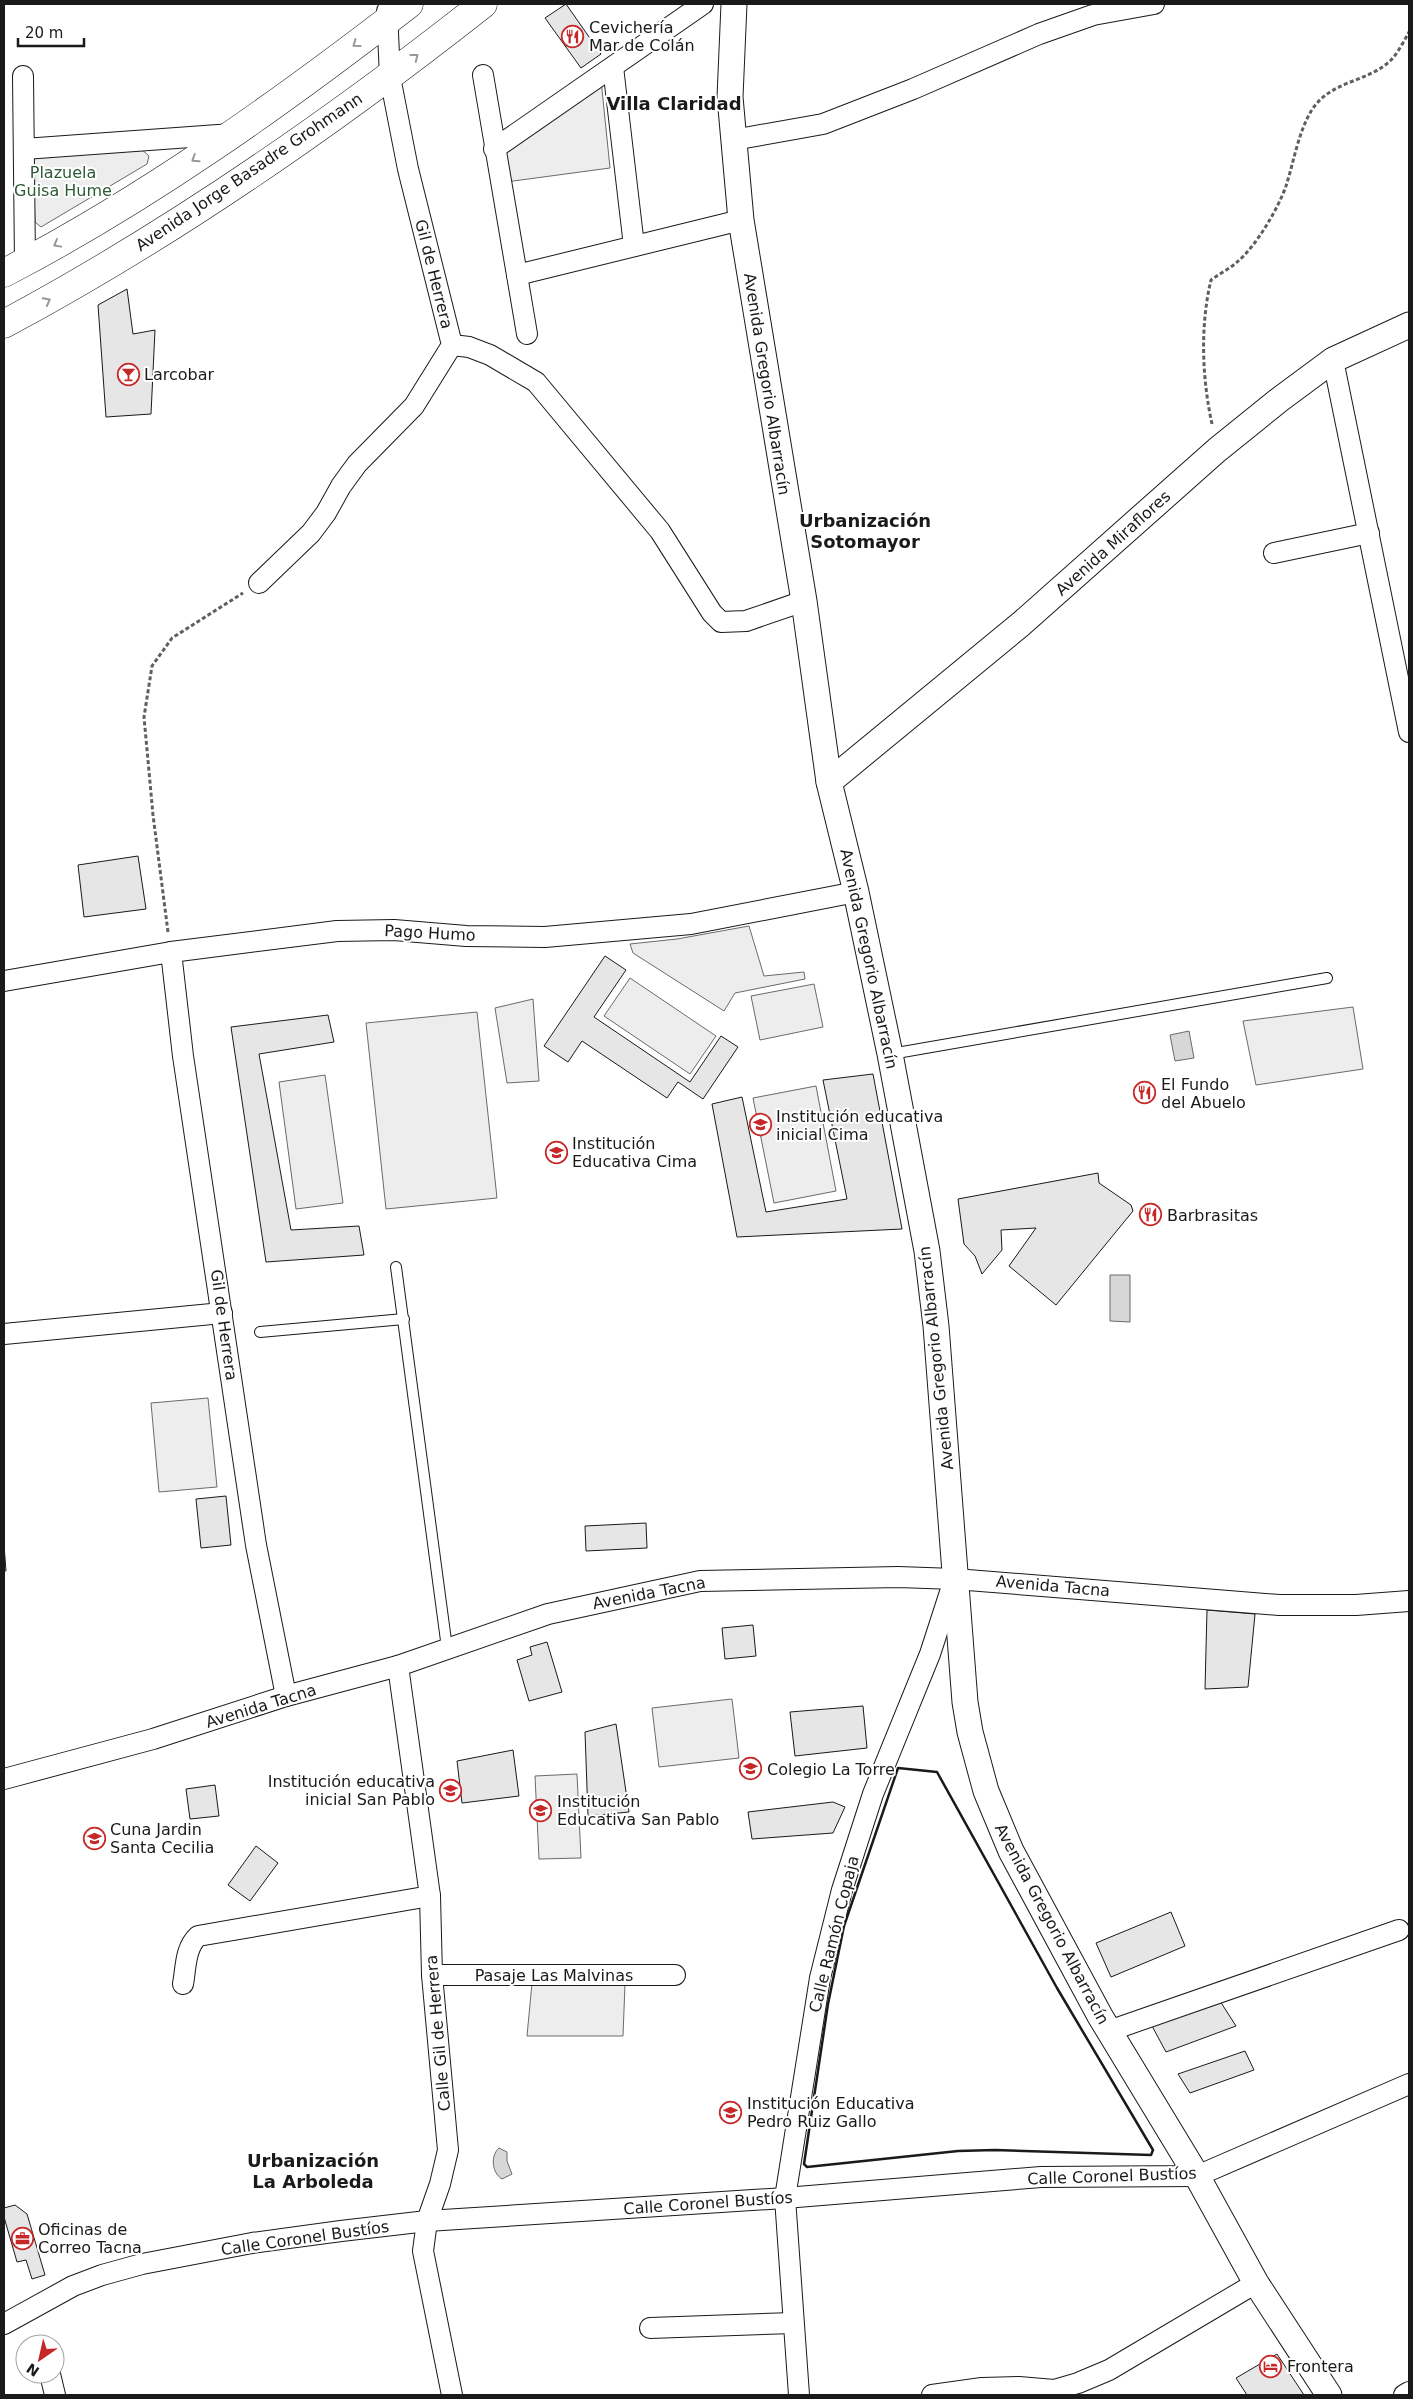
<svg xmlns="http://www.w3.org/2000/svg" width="1413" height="2399" font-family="'DejaVu Sans',sans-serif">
  <rect width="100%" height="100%" fill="#fff"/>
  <g fill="#ededed" stroke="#6a6a6a">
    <path d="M601,80l9,88 -104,14 -5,-30z"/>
    <path d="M140,148l9,8 -2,8 -106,63 -6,-5 -2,-61 7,-7z"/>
    <path d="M749,926l15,50 40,-4 1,7 -70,14 -11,18 -91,-58 -3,-9 47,-5z"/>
    <path d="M630,978l86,58 -26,38 -86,-58z"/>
    <path d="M814,984l9,43 -63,13 -9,-44z"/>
    <path d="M533,999l6,82 -32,2 -12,-75z"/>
    <path d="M1353,1007l10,62 -107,16 -13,-64z"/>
    <path d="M477,1012l20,186 -111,11 -20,-186z"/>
    <path d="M325,1075l18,128 -47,6 -17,-127z"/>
    <path d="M816,1086l20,105 -62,12 -21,-105z"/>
    <path d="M208,1398l9,89 -58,5 -8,-89z"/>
    <path d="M732,1699l7,59 -80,9 -7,-59z"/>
    <path d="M577,1774l4,84 -42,1 -4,-83z"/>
    <path d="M532,1983l93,1 -2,52h-96z"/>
  </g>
  <g fill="#d7d7d7" stroke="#6a6a6a">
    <path d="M1189,1031l5,27 -19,3 -5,-26z"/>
    <path d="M1110,1275h20v47l-20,-1z"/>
    <path d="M499,2148l8,4v9l5,13 -10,5c-10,-6 -12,-23 -3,-31z"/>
  </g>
  <g fill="#e6e6e6" stroke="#1a1a1a">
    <path d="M566,4l35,50 -20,14 -36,-50z"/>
    <path d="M127,289l6,45 22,-4 -4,84 -45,3 -8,-112z"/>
    <path d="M138,856l8,53 -62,8 -6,-52z"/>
    <path d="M605,956l21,14 -32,47 96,65 31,-46 17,11 -35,52 -25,-17 -11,16 -85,-57 -14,21 -24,-16z"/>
    <path d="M328,1015l6,27 -75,12 32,176 68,-4 5,29 -98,7 -35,-235z"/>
    <path d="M873,1074l29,155 -165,8 -25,-133 30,-7 24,115 81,-13 -24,-119z"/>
    <path d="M1098,1173l1,10 32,22 2,6 -77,94 -47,-39 27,-38 -35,2 1,20 -20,24 -7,-18 -11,-12 -6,-45z"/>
    <path d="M226,1496l5,49 -30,3 -5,-49z"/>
    <path d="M646,1523l1,25 -61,3 -1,-25z"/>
    <path d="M4,1545l2,26h-2z"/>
    <path d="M1207,1610l48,4 -7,73 -43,2z"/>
    <path d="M753,1625l3,31 -31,3 -3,-31z"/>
    <path d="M547,1642l15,50 -33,9 -12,-41 15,-5 -2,-8z"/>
    <path d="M863,1706l4,42 -72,8 -5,-44z"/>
    <path d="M616,1724l13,88 -41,4 -3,-84z"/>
    <path d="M513,1750l6,46 -57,7 -5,-42z"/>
    <path d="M215,1785l4,31 -29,3 -4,-30z"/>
    <path d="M833,1802l12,5 -12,26 -81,6 -4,-27z"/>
    <path d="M256,1846l22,17 -28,38 -22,-16z"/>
    <path d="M1171,1912l14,34 -74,31 -15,-34z"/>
    <path d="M1220,2001l16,25 -70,26 -14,-26z"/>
    <path d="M1245,2051l9,19 -64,23 -12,-19z"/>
    <path d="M15,2205l12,9 18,61 -13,4 -6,-19 -9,2 -13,-45v-9z"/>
    <path d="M1277,2354l27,41h-57l-11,-17z"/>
  </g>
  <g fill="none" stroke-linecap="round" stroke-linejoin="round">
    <defs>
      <g id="service">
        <path d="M891,1054l436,-76"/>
        <path d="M396,1267l51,381"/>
        <path d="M260,1332l144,-13"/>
      </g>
      <g id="minor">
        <path d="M613,67l21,179"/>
        <path d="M483,75l44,259"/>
        <path d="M23,76l2,186"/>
        <path d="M733,140l90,-16 90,-35 126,-55 54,-19 61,-11"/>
        <path d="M24,149l208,-15"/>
        <path d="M494,149l209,-145"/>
        <path d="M517,275l224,-55"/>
        <path d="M452,345l17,2 21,8 46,27 124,149 52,82 9,9 25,-1 58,-20"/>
        <path d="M1333,360l76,372"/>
        <path d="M1274,553l95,-20"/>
        <path d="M259,583l52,-50 15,-20 15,-27 16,-22 57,-58 38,-61 -44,-176 -18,-92 -3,-66"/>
        <path d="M171,952l12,104 73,489 30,151"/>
        <path d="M4,981l167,-29 166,-21 57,-1 72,6 79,1 146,-13 165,-32"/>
        <path d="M4,1334l218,-21"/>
        <path d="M398,1666l32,230 2,79 16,175 -8,34 -13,37 -4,30 29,144"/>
        <path d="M4,1779l149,-40 133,-43 112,-30 150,-52 152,-33 198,-4 57,2 324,26h77l53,-4"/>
        <path d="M432,1975h243"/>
        <path d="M183,1984c3,-16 2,-36 15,-48l232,-40"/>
        <path d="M1109,2031l290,-101"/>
        <path d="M4,2324l69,-38 29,-11 40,-11 110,-21 89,-12 86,-10 358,-23 256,-21 156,-1 212,-92"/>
        <path d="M650,2328l143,-5"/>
        <path d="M50,2374l5,21"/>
        <path d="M799,2395l-14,-197 35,-220 22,-88 31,-96 57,-140 23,-71"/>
        <path d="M932,2395l50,-7 37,-1 35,3 24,-7 31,-13 147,-87"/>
        <path d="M1404,2395l5,-3"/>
      </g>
      <g id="tertiary">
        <path d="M734,4l-4,93 11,123 63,381 25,181 27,110 34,162 37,197 9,75 29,376 5,30 16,59 25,60 89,165 97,160 59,107 73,112"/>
        <path d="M829,782l192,-158 196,-174 62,-50 54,-40 76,-35"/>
      </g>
      <g id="trunk">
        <path d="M4,273c144,-75 277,-170 405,-269"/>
        <path d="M4,324c170,-91 328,-201 479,-320"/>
      </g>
    </defs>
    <use href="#service" stroke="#1a1a1a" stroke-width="12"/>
    <use href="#minor" stroke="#1a1a1a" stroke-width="22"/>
    <use href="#tertiary" stroke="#1a1a1a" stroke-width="27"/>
    <use href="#trunk" stroke="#1a1a1a" stroke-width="29"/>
    <g stroke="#5f5f5f" stroke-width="3" stroke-dasharray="4 2.5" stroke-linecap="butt">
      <path d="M1212,424c-10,-46 -12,-98 -1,-144 8,-6 18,-11 25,-17 19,-15 42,-54 50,-77 8,-24 14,-65 32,-84 19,-21 52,-22 72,-41 8,-8 14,-20 19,-29"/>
      <path d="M168,932l-15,-117 -9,-98 8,-51 20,-28 71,-45"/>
    </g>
    <use href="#service" stroke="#fff" stroke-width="10"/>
    <use href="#minor" stroke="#fff" stroke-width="20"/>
    <use href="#tertiary" stroke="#fff" stroke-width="25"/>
    <use href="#trunk" stroke="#fff" stroke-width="28"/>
    <path stroke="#1a1a1a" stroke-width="2.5" d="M898,1768l39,4 120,216 96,162 -2,5 -156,-5 -37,1 -151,16 -3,-3 24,-160 16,-78z"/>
  </g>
  <defs><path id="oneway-chevron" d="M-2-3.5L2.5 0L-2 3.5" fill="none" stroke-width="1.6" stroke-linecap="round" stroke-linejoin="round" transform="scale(1.25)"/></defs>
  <g stroke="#989898">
    <use href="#oneway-chevron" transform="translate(356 44) rotate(144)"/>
    <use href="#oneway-chevron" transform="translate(415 57) rotate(-38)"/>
    <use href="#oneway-chevron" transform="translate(195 159) rotate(147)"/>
    <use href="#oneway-chevron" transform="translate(57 244) rotate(151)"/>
    <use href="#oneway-chevron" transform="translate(47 301) rotate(-28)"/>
  </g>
  <defs>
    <symbol id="restaurant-ring" viewBox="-11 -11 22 22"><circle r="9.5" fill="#fff" stroke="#c62828" stroke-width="1.5"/><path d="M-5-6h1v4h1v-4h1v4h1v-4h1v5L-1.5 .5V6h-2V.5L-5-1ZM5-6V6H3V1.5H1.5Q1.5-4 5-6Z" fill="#c62828"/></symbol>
    <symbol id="bar-ring" viewBox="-11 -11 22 22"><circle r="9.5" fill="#fff" stroke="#c62828" stroke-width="1.5"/><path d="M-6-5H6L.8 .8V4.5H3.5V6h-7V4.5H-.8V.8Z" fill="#c62828"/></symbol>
    <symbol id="school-ring" viewBox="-11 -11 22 22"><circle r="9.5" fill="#fff" stroke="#c62828" stroke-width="1.5"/><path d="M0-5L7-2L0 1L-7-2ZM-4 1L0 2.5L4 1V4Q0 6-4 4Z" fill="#c62828"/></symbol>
    <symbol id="office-ring" viewBox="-11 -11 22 22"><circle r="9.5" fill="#fff" stroke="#c62828" stroke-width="1.5"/><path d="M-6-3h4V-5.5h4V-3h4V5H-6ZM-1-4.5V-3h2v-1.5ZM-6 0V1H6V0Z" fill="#c62828"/></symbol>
    <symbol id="hotel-ring" viewBox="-11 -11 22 22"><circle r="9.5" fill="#fff" stroke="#c62828" stroke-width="1.5"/><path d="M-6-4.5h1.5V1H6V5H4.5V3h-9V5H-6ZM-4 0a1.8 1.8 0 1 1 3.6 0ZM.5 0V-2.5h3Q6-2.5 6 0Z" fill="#c62828"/></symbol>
  </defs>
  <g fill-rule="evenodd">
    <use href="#restaurant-ring" x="560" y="24" width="25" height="25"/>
    <use href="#bar-ring" x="116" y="362" width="25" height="25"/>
    <use href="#restaurant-ring" x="1132" y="1080" width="25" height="25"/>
    <use href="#school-ring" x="748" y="1112" width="25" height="25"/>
    <use href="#school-ring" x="544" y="1140" width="25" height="25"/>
    <use href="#restaurant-ring" x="1138" y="1202" width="25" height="25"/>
    <use href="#school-ring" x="738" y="1756" width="25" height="25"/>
    <use href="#school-ring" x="438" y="1778" width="25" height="25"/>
    <use href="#school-ring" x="528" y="1798" width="25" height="25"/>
    <use href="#school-ring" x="82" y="1826" width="25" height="25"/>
    <use href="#school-ring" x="718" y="2100" width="25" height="25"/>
    <use href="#office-ring" x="10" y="2226" width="25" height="25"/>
    <use href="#hotel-ring" x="1258" y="2354" width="25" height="25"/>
  </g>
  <g text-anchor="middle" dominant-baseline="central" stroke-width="4" stroke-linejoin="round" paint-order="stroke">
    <g font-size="16" fill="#1a1a1a" stroke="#fff" text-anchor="start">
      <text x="589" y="27">Cevichería<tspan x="589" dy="18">Mar de Colán</tspan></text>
      <text x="144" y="374">Larcobar</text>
      <text x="1161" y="1084">El Fundo<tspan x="1161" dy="18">del Abuelo</tspan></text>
      <text x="776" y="1116">Institución educativa<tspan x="776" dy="18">inicial Cima</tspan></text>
      <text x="572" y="1143">Institución<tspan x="572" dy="18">Educativa Cima</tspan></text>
      <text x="1167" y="1215">Barbrasitas</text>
      <text x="767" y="1769">Colegio La Torre</text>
      <text x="435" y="1781" text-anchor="end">Institución educativa<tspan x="435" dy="18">inicial San Pablo</tspan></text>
      <text x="557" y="1801">Institución<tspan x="557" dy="18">Educativa San Pablo</tspan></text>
      <text x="110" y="1829">Cuna Jardin<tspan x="110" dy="18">Santa Cecilia</tspan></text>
      <text x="747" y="2103">Institución Educativa<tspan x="747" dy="18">Pedro Ruiz Gallo</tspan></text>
      <text x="38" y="2229">Oficinas de<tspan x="38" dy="18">Correo Tacna</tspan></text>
      <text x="1287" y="2366">Frontera</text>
    </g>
    <g font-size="16" fill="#2b5a34" stroke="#fff">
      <text x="63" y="172">Plazuela<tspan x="63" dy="18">Guisa Hume</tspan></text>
    </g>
    <g font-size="16" fill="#1a1a1a" stroke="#fff">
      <text transform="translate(249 172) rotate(-34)">Avenida Jorge Basadre Grohmann</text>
      <text transform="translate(434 274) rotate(76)">Gil de Herrera</text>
      <text transform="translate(767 384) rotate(81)">Avenida Gregorio Albarracín</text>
      <text transform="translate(1113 543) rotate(-42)">Avenida Miraflores</text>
      <text transform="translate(430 933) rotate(3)">Pago Humo</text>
      <text transform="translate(869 959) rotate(78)">Avenida Gregorio Albarracín</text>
      <text transform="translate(224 1325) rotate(82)">Gil de Herrera</text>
      <text transform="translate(936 1358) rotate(-96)">Avenida Gregorio Albarracín</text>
      <text transform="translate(1053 1586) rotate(5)">Avenida Tacna</text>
      <text transform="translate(649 1593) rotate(-11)">Avenida Tacna</text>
      <text transform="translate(261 1706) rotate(-17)">Avenida Tacna</text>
      <text transform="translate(1052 1924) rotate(62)">Avenida Gregorio Albarracín</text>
      <text transform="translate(834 1934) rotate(-76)">Calle Ramón Copaja</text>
      <text x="554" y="1975">Pasaje Las Malvinas</text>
      <text transform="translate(438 2033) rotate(-95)">Calle Gil de Herrera</text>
      <text transform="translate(1112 2176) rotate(-2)">Calle Coronel Bustíos</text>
      <text transform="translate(708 2203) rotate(-4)">Calle Coronel Bustíos</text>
      <text transform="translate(305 2238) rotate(-8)">Calle Coronel Bustíos</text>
    </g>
    <g font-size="18" font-weight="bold" fill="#1a1a1a" stroke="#fff">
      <text x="674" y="103">Villa Claridad</text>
      <text x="865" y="520">Urbanización<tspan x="865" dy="21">Sotomayor</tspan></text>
      <text x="313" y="2160">Urbanización<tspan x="313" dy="21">La Arboleda</tspan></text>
    </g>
  </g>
  <rect width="1413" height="2399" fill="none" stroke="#1a1a1a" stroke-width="10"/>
  <g transform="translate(40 2359) rotate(214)"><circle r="24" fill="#ffffff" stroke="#a3a3a3"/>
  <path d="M0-4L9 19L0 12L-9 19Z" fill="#c62828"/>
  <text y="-8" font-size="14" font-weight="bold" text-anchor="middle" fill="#1a1a1a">N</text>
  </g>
  <path d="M18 38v8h66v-8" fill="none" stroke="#1a1a1a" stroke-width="2.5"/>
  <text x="25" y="38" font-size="15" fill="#1a1a1a" stroke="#ffffff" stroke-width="4" paint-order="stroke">20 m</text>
</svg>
